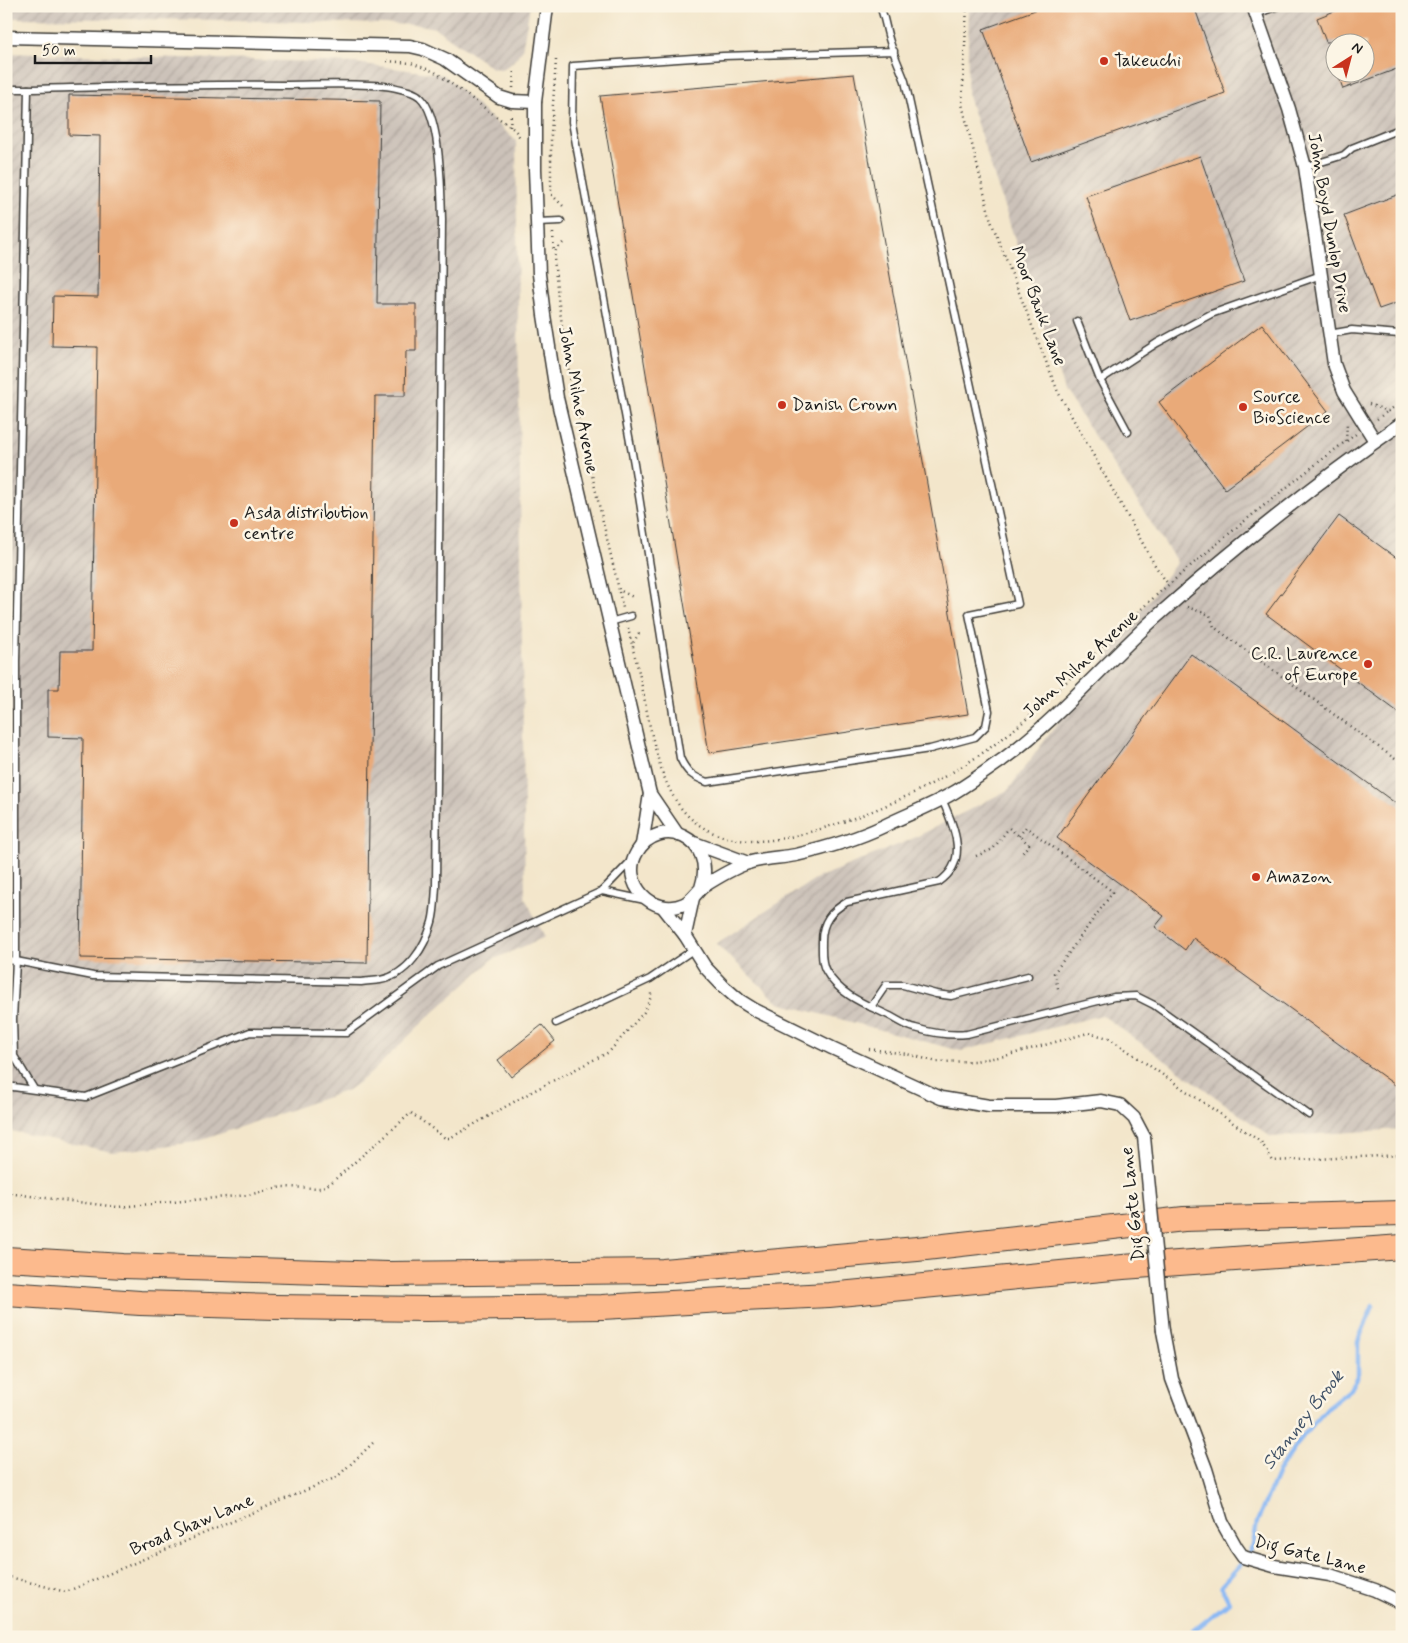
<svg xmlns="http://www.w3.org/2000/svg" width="1408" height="1643" font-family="Mynerve,sans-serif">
  <defs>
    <pattern id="industrial-furrows" width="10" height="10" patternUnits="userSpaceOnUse" patternTransform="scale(1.25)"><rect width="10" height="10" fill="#ccc2b9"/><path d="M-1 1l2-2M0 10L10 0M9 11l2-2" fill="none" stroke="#afa69e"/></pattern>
  </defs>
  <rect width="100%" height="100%" fill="#fcf5e5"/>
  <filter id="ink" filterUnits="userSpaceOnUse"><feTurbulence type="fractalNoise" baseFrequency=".02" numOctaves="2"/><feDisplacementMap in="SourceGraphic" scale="10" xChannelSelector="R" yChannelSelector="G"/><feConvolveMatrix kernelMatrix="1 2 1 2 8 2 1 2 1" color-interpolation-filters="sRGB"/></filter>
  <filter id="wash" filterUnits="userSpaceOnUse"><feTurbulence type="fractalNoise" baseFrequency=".0096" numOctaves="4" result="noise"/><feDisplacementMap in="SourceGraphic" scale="20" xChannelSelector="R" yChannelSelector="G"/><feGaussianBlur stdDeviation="1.12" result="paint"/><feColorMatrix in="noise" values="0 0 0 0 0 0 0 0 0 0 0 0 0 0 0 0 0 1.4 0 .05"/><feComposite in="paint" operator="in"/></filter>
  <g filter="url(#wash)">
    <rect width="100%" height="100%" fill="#f3e6cb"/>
    <g fill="url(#industrial-furrows)" fill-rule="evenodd">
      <path d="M6,6h524l-8,44 -10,13 -10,6 -10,-1 -57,-40 -15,-3 -185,-5 -229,-2z"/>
      <path d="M969,6h433v1123l-131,8 -169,-122 -141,36 -182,-48 -63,-59 99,-65 97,-40 96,-49 169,-228 -113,-172 -97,-297zM1336,42h30v30h-30z"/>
      <path d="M6,53l350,10 88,12 72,66 9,757 20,39 -53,23 -67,60 -55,54 -22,16 -152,52 -83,10 -107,-22z"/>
    </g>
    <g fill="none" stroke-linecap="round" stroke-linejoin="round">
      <g stroke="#89b8f4" stroke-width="4.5">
        <path d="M1249,1552l4,-7 4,-23 21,-50 25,-36 25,-29 23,-18 7,-13v-35l15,-35"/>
        <path d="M1190,1637l1,-4 38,-31 -8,-16 21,-23"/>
      </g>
    </g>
    <g id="blocks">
      <g fill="#e9aa79">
        <path d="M1046,6h148l31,87 -194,69 -48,-133z"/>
        <path d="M1347,6h55v61l-59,22 -6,-17h29v-30h-40l-9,-24z"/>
        <path d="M854,74l114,640 -259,39 -109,-657z"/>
        <path d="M69,95l311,6 -3,203h39v47h-10l-1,45h-30l-8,567 -287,-5 3,-220 -35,-1v-48h11l1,-38h32l5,-304 -45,-1 1,-50 45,1 2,-161 -31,-1z"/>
        <path d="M1200,156l44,125 -114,40 -44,-125z"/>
        <path d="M1402,193v108l-23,8 -35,-94z"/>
        <path d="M1262,324l66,87 -103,78 -66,-87z"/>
        <path d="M1339,516l63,46v153l-136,-101z"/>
        <path d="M1191,654l211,154v282l-209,-152 -8,12 -30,-23 9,-11 -107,-78z"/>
        <path d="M542,1025l13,16 -44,36 -13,-17z"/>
      </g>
    </g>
  </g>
  <g filter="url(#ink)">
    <use href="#blocks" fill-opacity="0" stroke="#3c3a36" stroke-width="1"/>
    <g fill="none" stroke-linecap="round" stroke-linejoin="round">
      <defs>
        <g id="lane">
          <path d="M880,6c5,12 6,24 10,36 4,13 10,26 15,39l113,523 -49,10 20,97 -3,15 -11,11 -45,12 -223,33c-15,-6 -20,-9 -27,-24l-46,-294 -62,-342 1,-56 150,-10 171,-5"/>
          <path d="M1256,14l22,-8"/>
          <path d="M6,89h22"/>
          <path d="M1305,167l39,-12 8,-7 50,-20"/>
          <path d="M537,222l24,-1"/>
          <path d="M1077,321l23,59 28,52"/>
          <path d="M1329,334l23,-4 47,4 3,-1"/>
          <path d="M1100,380l57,-37 54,-29 110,-39"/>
          <path d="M610,622l21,-6"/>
          <path d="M942,799c12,28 28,62 -3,83l-92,20c-16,9 -25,20 -25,39 0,9 -1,22 4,30 13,24 41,34 64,45 8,4 16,10 25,12 17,5 35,8 52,6l147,-37 22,-1 18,9 155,110"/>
          <path d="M602,891l43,9"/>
          <path d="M6,960l10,1 77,15 268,6c6,-1 13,-1 19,-2 28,-5 45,-33 52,-58 3,-11 3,-24 4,-35l6,-668c-1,-29 -1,-103 -22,-122 -6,-6 -19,-8 -28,-10 -33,-5 -76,-2 -110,-2 -85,-1 -169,2 -254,4l-12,573v299l-3,58 1,37 20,33"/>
          <path d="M871,1007l15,-22h17l33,9 15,2 77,-20"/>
          <path d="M556,1023l94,-44 43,-29"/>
          <path d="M6,1086l80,11 164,-65 96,1 92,-67 164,-75 29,-30"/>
        </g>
        <g id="street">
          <path d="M547,6l-12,96v67l4,105 5,41 13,83 93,396 28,41"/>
          <path d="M1253,6l36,103 16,58 29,197 10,27 31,50"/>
          <path d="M6,37l404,9 13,3 22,10 54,38 13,4 23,1"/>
          <path d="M694,843l54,20"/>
          <path d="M642,845l8,-51"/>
          <path d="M701,888c17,-51 -42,-74 -64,-36 -18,30 16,66 47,52 9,-4 13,-13 20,-18 11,-7 32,-19 44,-23 14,-5 32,-5 48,-8 26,-6 63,-17 88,-29 22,-11 47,-20 69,-33 17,-10 33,-22 49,-33 56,-41 101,-95 152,-141 79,-70 161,-136 248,-196"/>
          <path d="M663,907l22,28 8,-37"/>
          <path d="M685,935l20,32 18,19 16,14 16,10 77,38 109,50 48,8h67l45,-5 19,4 14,13 10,19"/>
          <path d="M1163,1331l9,48 34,90 16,53 14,25 7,10 31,9 56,9 45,15 27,13"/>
        </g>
        <g id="highway">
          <path d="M6,1259l117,7 265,8 275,-3 254,-22 267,-30 218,-6"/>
          <path d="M6,1294l134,9 136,4 150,2 176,-2 121,-7 106,-5 294,-28 279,-20"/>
        </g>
      </defs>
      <use href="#lane" stroke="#3c3a36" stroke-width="9"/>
      <use href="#street" stroke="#3c3a36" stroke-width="15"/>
      <use href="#highway" stroke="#3c3a36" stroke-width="26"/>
      <g stroke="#3c3a36" stroke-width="2.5" stroke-dasharray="1 4" stroke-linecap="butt">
        <path d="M967,6l-5,98 29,117 67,171 98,175 12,17"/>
        <path d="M556,60l-5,73v61l12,12"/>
        <path d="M387,61l24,2 24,9 80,58 6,9"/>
        <path d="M513,88l1,-19"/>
        <path d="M510,127l1,-14"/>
        <path d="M553,233l1,20"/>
        <path d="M563,243l-7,7 -2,8 4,40 14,92 47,200 14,7"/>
        <path d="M1369,404l19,7 14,-9"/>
        <path d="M1377,419l11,-8"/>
        <path d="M1347,441l9,-7"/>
        <path d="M619,592l4,16"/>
        <path d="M1187,607l23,8 4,12 188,137"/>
        <path d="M628,628l4,17"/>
        <path d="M639,633l-6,10v7c16,49 18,139 62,172 37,28 81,20 122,8 75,-22 148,-58 207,-109 49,-43 93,-92 143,-135 58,-50 118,-98 179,-145l1,-18"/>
        <path d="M1019,836l7,-9 87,65 -59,81 5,19"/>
        <path d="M976,856l17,-7 16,-21 20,16 -8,11"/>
        <path d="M869,1049l38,5 30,8 38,-1 30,-5 83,-23 21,5 152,104 12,19 129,-6"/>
        <path d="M6,1193l112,14 130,-12 34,-8 39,1 11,-6 79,-69 34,25h5l85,-48 74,-38 35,-40 7,-15v-7"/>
        <path d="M6,1576l60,16 271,-115 37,-35"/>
      </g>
      <use href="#lane" stroke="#fff" stroke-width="6"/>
      <use href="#street" stroke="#fff" stroke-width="12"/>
      <use href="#highway" stroke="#fcba8d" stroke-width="24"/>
      <defs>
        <path id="street-bridge" d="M1144,1137l19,194"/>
      </defs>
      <use href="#street-bridge" stroke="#3c3a36" stroke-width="15" stroke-linecap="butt"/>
      <use href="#street-bridge" stroke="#fff" stroke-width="12"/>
    </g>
  </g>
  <g fill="#c8321e" stroke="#fcf5e5" stroke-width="2">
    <circle cx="1104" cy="61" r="5"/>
    <circle cx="782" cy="405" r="5"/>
    <circle cx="1243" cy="407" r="5"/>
    <circle cx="234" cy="523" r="5"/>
    <circle cx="1368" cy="664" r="5"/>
    <circle cx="1256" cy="877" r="5"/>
  </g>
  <g text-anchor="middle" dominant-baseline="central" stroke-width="5" stroke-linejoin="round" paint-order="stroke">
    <g font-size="18" fill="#1c1c1c" stroke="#fcf5e5" text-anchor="start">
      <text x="1114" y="61">Takeuchi</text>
      <text x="1253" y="397">Source<tspan x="1253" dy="21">BioScience</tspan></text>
      <text x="792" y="405">Danish Crown</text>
      <text x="244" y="513">Asda distribution<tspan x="244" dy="21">centre</tspan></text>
      <text x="1358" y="654" text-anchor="end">C.R. Laurence<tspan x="1358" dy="21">of Europe</tspan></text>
      <text x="1266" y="877">Amazon</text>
    </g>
    <g font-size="18" fill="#1c1c1c" stroke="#fcf5e5">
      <text transform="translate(1329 223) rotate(80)">John Boyd Dunlop Drive</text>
      <text transform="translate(1038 306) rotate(69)">Moor Bank Lane</text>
      <text transform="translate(578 400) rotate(79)">John Milne Avenue</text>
      <text transform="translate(1081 664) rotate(-43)">John Milne Avenue</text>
      <text transform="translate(1133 1204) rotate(-96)">Dig Gate Lane</text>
      <text transform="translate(192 1525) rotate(-23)">Broad Shaw Lane</text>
      <text transform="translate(1310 1555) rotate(14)">Dig Gate Lane</text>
    </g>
    <g font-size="19" font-style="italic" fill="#425368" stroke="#fcf5e5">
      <text transform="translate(1303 1420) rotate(-52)">Stanney Brook</text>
    </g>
  </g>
  <rect width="1408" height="1643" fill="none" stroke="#fcf5e5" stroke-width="25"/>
  <g transform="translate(1350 58) rotate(36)"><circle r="24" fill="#fcf5e5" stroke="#a29e95"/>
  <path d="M0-4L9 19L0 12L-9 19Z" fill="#c8321e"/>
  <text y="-8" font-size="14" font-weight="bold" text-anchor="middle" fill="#1c1c1c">N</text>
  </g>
  <path d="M35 55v8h116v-8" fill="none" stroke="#1c1c1c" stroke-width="2.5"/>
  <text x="42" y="55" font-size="15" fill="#1c1c1c" stroke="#fcf5e5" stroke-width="4" paint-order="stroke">50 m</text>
</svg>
